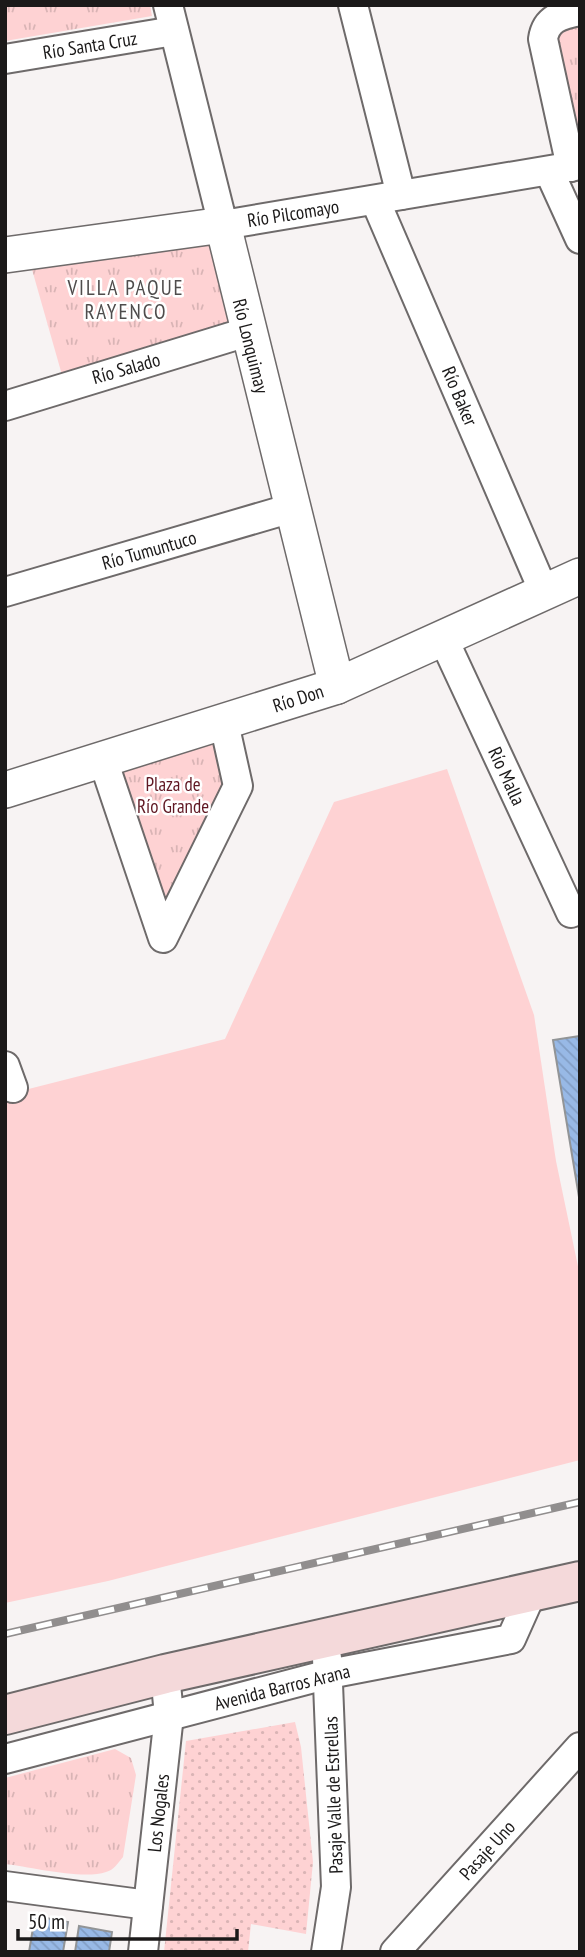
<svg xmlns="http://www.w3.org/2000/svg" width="585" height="1957" font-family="'PT Sans Narrow',sans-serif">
  <defs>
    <pattern id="grass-dots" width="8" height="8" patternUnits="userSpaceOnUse" patternTransform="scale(1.75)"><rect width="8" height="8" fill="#fed2d3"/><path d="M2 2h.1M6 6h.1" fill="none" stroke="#d9b4b5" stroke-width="1.8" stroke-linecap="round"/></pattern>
    <pattern id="park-tufts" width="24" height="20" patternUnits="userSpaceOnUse" patternTransform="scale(1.75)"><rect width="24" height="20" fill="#fed2d3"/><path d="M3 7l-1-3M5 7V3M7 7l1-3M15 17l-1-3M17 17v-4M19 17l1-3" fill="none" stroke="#d9b4b5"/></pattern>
    <pattern id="building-back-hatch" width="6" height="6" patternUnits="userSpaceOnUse" patternTransform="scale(1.75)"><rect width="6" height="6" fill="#98b9e6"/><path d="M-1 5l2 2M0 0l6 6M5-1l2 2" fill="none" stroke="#829ec5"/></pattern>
  </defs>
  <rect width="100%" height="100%" fill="#f7f3f3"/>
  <path fill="url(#grass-dots)" d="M295,1722l6,25 12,115 -7,72 -55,-10 -3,28h-84l22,-211z"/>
  <g fill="url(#park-tufts)">
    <path d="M5,5h145l2,11 -147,25z"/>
    <path d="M580,26v127l-27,-103 7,-20z"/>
    <path d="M215,243l19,82 -172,50 -31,-109z"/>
    <path d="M215,739l9,45 -59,119 -45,-134z"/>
    <path d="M115,1749l16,9 5,17 -13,82c-5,6 -9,13 -17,15 -23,8 -75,-5 -101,-8v-86z"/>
  </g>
  <path fill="#fed2d3" d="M447,769l87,246 22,146 24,115v184l-472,121 -103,22v-508l220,-56 109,-237z"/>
  <g fill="url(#building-back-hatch)" stroke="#929496" stroke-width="2">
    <path d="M580,1036v167l-27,-163z"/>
    <path d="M35,1916l33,6 -5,30h-34z"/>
    <path d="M79,1926l33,6 -3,20h-34z"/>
  </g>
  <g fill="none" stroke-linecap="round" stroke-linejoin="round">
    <defs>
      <g id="minor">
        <path d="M168,5l55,220 357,-60"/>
        <path d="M353,5l48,190"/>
        <path d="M5,59l169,-28"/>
        <path d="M571,167l-28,-128c3,-21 18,-24 37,-28"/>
        <path d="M549,171l31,68"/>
        <path d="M375,200l169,392"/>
        <path d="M5,406l242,-74"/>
        <path d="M5,592l287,-84"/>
        <path d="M443,638l128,275 9,-4"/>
        <path d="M103,760l60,178 75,-152 -14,-63"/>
        <path d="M5,1066l8,22"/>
        <path d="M5,1759l324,-85 182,-35 21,-47"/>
        <path d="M5,1886l143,19"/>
        <path d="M143,1952l26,-237 -4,-41"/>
        <path d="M326,1952l10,-65 -9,-229"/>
        <path d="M395,1952l185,-205"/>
      </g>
      <g id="tertiary">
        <path d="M5,255l218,-30 114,461"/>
        <path d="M5,790l332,-104 243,-110"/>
      </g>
      <path id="secondary" d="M5,1715l160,-41 415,-93"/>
    </defs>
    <use href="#minor" stroke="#6e6a6a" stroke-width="32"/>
    <use href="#tertiary" stroke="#6e6a6a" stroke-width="38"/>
    <use href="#secondary" stroke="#6e6a6a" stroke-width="42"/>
    <use href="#minor" stroke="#fff" stroke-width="28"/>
    <use href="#tertiary" stroke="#fff" stroke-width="35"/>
    <use href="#secondary" stroke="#f4d9da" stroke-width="38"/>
    <defs>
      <path id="rail" d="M5,1634l575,-132"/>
    </defs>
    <use href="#rail" stroke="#918e8e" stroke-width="8"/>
    <use href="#rail" stroke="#fff" stroke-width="5" stroke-dasharray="16" stroke-linecap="butt"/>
  </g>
  <g text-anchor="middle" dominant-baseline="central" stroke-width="5" stroke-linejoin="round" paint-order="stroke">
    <g font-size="19" fill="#1b1919" stroke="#fff">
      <text transform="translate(90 45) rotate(-9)">Río Santa Cruz</text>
      <text transform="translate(293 213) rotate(-9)">Río Pilcomayo</text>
      <text transform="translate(251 346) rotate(76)">Río Lonquimay</text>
      <text transform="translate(126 368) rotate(-16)">Río Salado</text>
      <text transform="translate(460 396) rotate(67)">Río Baker</text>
      <text transform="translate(149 550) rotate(-16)">Río Tumuntuco</text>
      <text transform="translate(298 698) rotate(-18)">Río Don</text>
      <text transform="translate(507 776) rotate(65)">Río Malla</text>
      <text transform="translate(282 1687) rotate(-14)">Avenida Barros Arana</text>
      <text transform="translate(333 1795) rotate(-92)">Pasaje Valle de Estrellas</text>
      <text transform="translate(158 1813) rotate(-84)">Los Nogales</text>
      <text transform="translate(487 1850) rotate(-48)">Pasaje Uno</text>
    </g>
    <g font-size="19" fill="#601823" stroke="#fff">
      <text x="173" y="784">Plaza de<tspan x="173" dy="22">Río Grande</tspan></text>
    </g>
    <g font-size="21" letter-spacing="2" fill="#4f4c4c" stroke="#fff">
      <text x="126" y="287">VILLA PAQUE<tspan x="126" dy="24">RAYENCO</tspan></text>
    </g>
  </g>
  <rect width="585" height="1957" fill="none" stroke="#1b1919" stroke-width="14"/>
  <path d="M18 1929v10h219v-10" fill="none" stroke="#1b1919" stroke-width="3.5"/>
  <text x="28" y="1929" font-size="21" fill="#1b1919" stroke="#ffffff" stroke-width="5" paint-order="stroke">50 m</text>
</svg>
